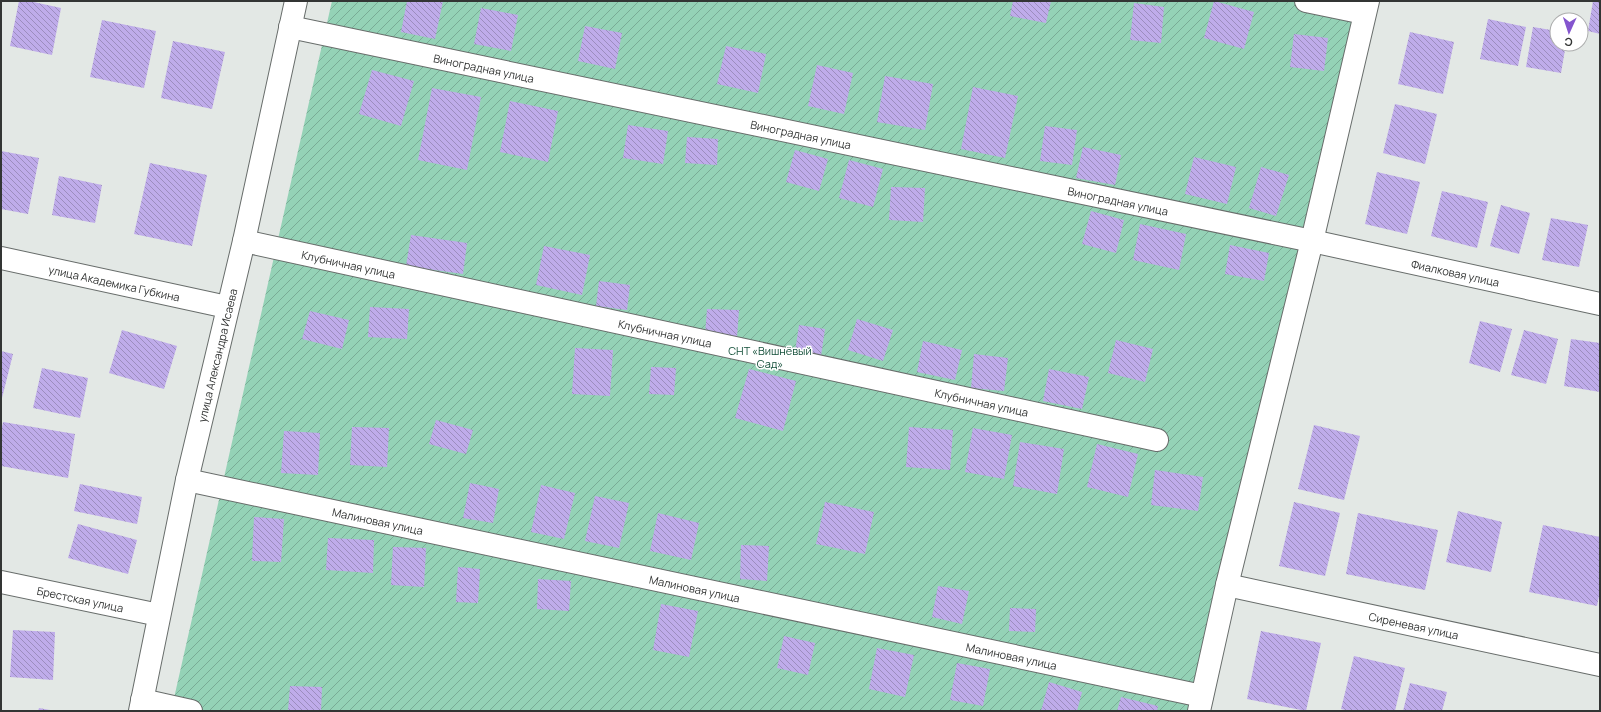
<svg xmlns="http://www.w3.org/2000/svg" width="1601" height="712" font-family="Manrope,sans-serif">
  <defs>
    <pattern id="garden-furrows" width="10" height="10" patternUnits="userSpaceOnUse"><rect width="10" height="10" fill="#94d2b6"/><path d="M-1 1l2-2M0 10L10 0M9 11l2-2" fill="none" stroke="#79ab95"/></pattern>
    <pattern id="building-back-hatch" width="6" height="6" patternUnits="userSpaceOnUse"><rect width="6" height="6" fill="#bfacea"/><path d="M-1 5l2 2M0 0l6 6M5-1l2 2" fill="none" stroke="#9c8dbe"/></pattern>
  </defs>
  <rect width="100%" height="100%" fill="#e3e8e5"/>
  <path fill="url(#garden-furrows)" d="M332,1h1036l-169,710h-1008l-19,-4z"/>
  <g fill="url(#building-back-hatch)">
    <path d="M19,1h10l32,7 -9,47 -42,-9z"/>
    <path d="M407,1h36l-8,38 -34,-7z"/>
    <path d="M1013,1h38l-5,22 -36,-7z"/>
    <path d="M1214,1l40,11 -10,37 -40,-11z"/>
    <path d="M1593,1h7v33l-12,-3z"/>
    <path d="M1134,3l30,4 -3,36 -31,-3z"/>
    <path d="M481,8l37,7 -7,36 -37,-7z"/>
    <path d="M1488,19l38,8 -8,39 -38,-7z"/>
    <path d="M102,20l54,11 -12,57 -54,-11z"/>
    <path d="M585,26l37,7 -7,36 -37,-8z"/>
    <path d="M1533,27l24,4v13h9l-5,29 -35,-6z"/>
    <path d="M1410,32l44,10 -11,52 -45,-10z"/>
    <path d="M1294,34l34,4 -4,33 -34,-4z"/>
    <path d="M173,41l52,11 -13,57 -51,-11z"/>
    <path d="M726,46l40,8 -8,39 -41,-9z"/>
    <path d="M817,65l36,8 -9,41 -36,-8z"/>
    <path d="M372,70l42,11 -13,45 -42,-12z"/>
    <path d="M885,76l48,8 -8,46 -48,-8z"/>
    <path d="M973,87l45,9 -13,62 -44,-9z"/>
    <path d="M432,88l49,9 -14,73 -49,-10z"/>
    <path d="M510,101l48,10 -10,51 -48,-10z"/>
    <path d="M1395,104l42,10 -12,50 -42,-11z"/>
    <path d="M628,125l40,6 -5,33 -40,-6z"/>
    <path d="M1045,126l32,4 -5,35 -32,-4z"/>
    <path d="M687,137l31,2 -1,26 -32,-2z"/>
    <path d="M1083,147l38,8 -6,30 -39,-7z"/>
    <path d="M795,150l33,9 -9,32 -33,-9z"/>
    <path d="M1,151l38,7 -11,56 -27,-5z"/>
    <path d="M1194,157l42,10 -9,37 -42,-10z"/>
    <path d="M849,160l34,9 -10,38 -34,-9z"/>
    <path d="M150,163l57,12 -15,71 -58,-12z"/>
    <path d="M1261,167l28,8 -13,41 -27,-8z"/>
    <path d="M1377,172l43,10 -13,52 -42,-10z"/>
    <path d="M59,176l43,9 -7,38 -43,-8z"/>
    <path d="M891,187l34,1 -2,34 -34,-2z"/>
    <path d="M1442,191l46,11 -11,46 -46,-12z"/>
    <path d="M1501,205l29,8 -11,41 -29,-8z"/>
    <path d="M1091,211l33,9 -8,33 -34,-9z"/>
    <path d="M1551,218l37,7 -9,42 -37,-7z"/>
    <path d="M1140,224l46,10 -7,36 -46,-10z"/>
    <path d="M411,235l56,8 -4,31 -57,-8z"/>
    <path d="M1230,245l39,8 -5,28 -39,-7z"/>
    <path d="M544,246l46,9 -8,40 -46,-10z"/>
    <path d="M599,281l31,4 -3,25 -31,-4z"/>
    <path d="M370,307l39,2 -2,30 -39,-2z"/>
    <path d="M707,309l32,1 -2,27 -32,-2z"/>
    <path d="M310,311l39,9 -7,29 -40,-10z"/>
    <path d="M857,319l36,11 -10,31 -35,-11z"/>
    <path d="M1480,321l32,8 -12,43 -31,-9z"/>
    <path d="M799,325l26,4 -4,27 -26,-4z"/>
    <path d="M122,330l55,16 -13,43 -55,-16z"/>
    <path d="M1524,330l34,9 -12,45 -35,-9z"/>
    <path d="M1571,339l29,4v49l-36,-6z"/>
    <path d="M1116,340l37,9 -8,33 -37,-9z"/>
    <path d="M923,341l39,9 -7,30 -38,-8z"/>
    <path d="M575,348l38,2 -3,46 -38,-2z"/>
    <path d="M1,351l12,3 -11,44h-1z"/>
    <path d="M974,354l34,4 -4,33 -33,-3z"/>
    <path d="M651,367l25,1 -2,27 -25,-1z"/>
    <path d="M42,368l46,10 -8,40 -47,-10z"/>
    <path d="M749,369l47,12 -13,50 -48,-13z"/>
    <path d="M1049,369l40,8 -7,32 -39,-8z"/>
    <path d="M436,420l37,10 -7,24 -37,-10z"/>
    <path d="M3,422l72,12 -7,44 -67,-12v-34z"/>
    <path d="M1314,425l46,11 -16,64 -46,-11z"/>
    <path d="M352,427l37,1 -2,39 -37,-2z"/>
    <path d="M909,427l44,3 -3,40 -44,-3z"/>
    <path d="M973,428l39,7 -8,44 -39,-7z"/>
    <path d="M284,431l36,2 -2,42 -37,-2z"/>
    <path d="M1020,442l44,7 -7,45 -44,-8z"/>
    <path d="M1097,444l41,10 -10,43 -41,-10z"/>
    <path d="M1155,470l48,7 -5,34 -47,-6z"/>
    <path d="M470,483l29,6 -6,34 -30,-5z"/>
    <path d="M80,484l62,13 -5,27 -63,-13z"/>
    <path d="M541,485l34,8 -11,46 -33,-7z"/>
    <path d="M595,496l34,7 -10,45 -34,-7z"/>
    <path d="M825,502l49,10 -9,42 -49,-10z"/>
    <path d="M1294,502l46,11 -15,63 -46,-10z"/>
    <path d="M1458,511l44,11 -11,50 -45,-10z"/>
    <path d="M658,513l41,10 -8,37 -41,-9z"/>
    <path d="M1358,513l80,17 -13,60 -79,-16z"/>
    <path d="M254,517l30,2 -3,43 -29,-1z"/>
    <path d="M78,524l59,16 -9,34 -60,-16z"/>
    <path d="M1543,525l57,12v54l-3,15 -68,-14z"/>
    <path d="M328,538l46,2 -1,33 -47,-3z"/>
    <path d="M741,545l28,1 -2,35 -27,-2z"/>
    <path d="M393,547l33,1 -2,39 -33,-2z"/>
    <path d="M458,567l22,2 -2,34 -22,-1z"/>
    <path d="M538,579l33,2 -2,30 -32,-2z"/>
    <path d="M938,586l31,5 -7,33 -30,-7z"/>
    <path d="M661,604l37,7 -9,46 -36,-7z"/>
    <path d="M1010,608l26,1 -1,23 -26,-1z"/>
    <path d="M13,630l42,2 -2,48 -43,-3z"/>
    <path d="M1261,631l60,12 -15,68 -59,-12z"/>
    <path d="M784,636l31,7 -7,32 -31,-7z"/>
    <path d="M877,648l37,7 -9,42 -36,-8z"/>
    <path d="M1354,656l51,12 -10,43h-46l-8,-2z"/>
    <path d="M957,663l33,6 -7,37 -33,-6z"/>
    <path d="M1049,682l33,10 -5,19h-36z"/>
    <path d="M1410,683l37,9 -5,19h-39z"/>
    <path d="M290,686l32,1 -1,24h-33z"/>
    <path d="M1121,697l37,9 -1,5h-40z"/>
    <path d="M39,708l11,2v1h-12z"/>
  </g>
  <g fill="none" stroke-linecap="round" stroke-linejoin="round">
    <defs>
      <g id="minor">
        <path d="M1306,1l58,12"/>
        <path id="s1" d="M290,27l1022,214 288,63"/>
        <path id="s2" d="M244,241l913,199"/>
        <path id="s3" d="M1,258l226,49"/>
        <path id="s4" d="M187,480l1015,216"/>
        <path id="s5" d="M1,582l158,33"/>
        <path id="s6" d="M1227,585l373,80"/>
        <path d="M142,700l49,11"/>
        <path id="s7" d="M140,711l47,-231 57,-239 52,-240"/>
        <path d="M1199,711l28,-126 85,-344 56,-240"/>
      </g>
    </defs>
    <use href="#minor" stroke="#686d6b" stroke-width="24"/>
    <use href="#minor" stroke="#fff" stroke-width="22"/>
  </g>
  <g text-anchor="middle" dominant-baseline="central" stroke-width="3" stroke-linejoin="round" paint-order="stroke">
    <g font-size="11" fill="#333534" stroke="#fff">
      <text stroke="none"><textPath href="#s1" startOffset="198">Виноградная улица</textPath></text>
      <text stroke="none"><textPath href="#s1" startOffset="522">Виноградная улица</textPath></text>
      <text stroke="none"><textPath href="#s1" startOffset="846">Виноградная улица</textPath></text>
      <text stroke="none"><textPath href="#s2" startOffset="107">Клубничная улица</textPath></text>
      <text stroke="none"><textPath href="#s1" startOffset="1191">Фиалковая улица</textPath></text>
      <text stroke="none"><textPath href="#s3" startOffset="116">улица Академика Губкина</textPath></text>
      <text stroke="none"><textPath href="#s2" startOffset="431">Клубничная улица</textPath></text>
      <text stroke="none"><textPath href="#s7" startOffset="364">улица Александра Исаева</textPath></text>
      <text stroke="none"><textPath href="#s2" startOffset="755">Клубничная улица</textPath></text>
      <text stroke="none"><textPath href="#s4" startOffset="195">Малиновая улица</textPath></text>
      <text stroke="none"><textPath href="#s4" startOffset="519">Малиновая улица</textPath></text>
      <text stroke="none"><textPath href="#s5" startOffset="81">Брестская улица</textPath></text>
      <text stroke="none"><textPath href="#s6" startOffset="191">Сиреневая улица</textPath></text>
      <text stroke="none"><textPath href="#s4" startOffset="843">Малиновая улица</textPath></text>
    </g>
    <g font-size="11" fill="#134f39" stroke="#fff">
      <text x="770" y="350">СНТ «Вишнёвый<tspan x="770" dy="13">Cад»</tspan></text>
    </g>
  </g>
  <rect width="1601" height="712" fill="none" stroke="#333534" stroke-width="4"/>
  <g transform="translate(1569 32) rotate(183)"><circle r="19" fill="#ffffff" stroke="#adaeae"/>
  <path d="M0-3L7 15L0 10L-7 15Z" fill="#8455ce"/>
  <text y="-6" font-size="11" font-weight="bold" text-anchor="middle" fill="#333534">С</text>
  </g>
</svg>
